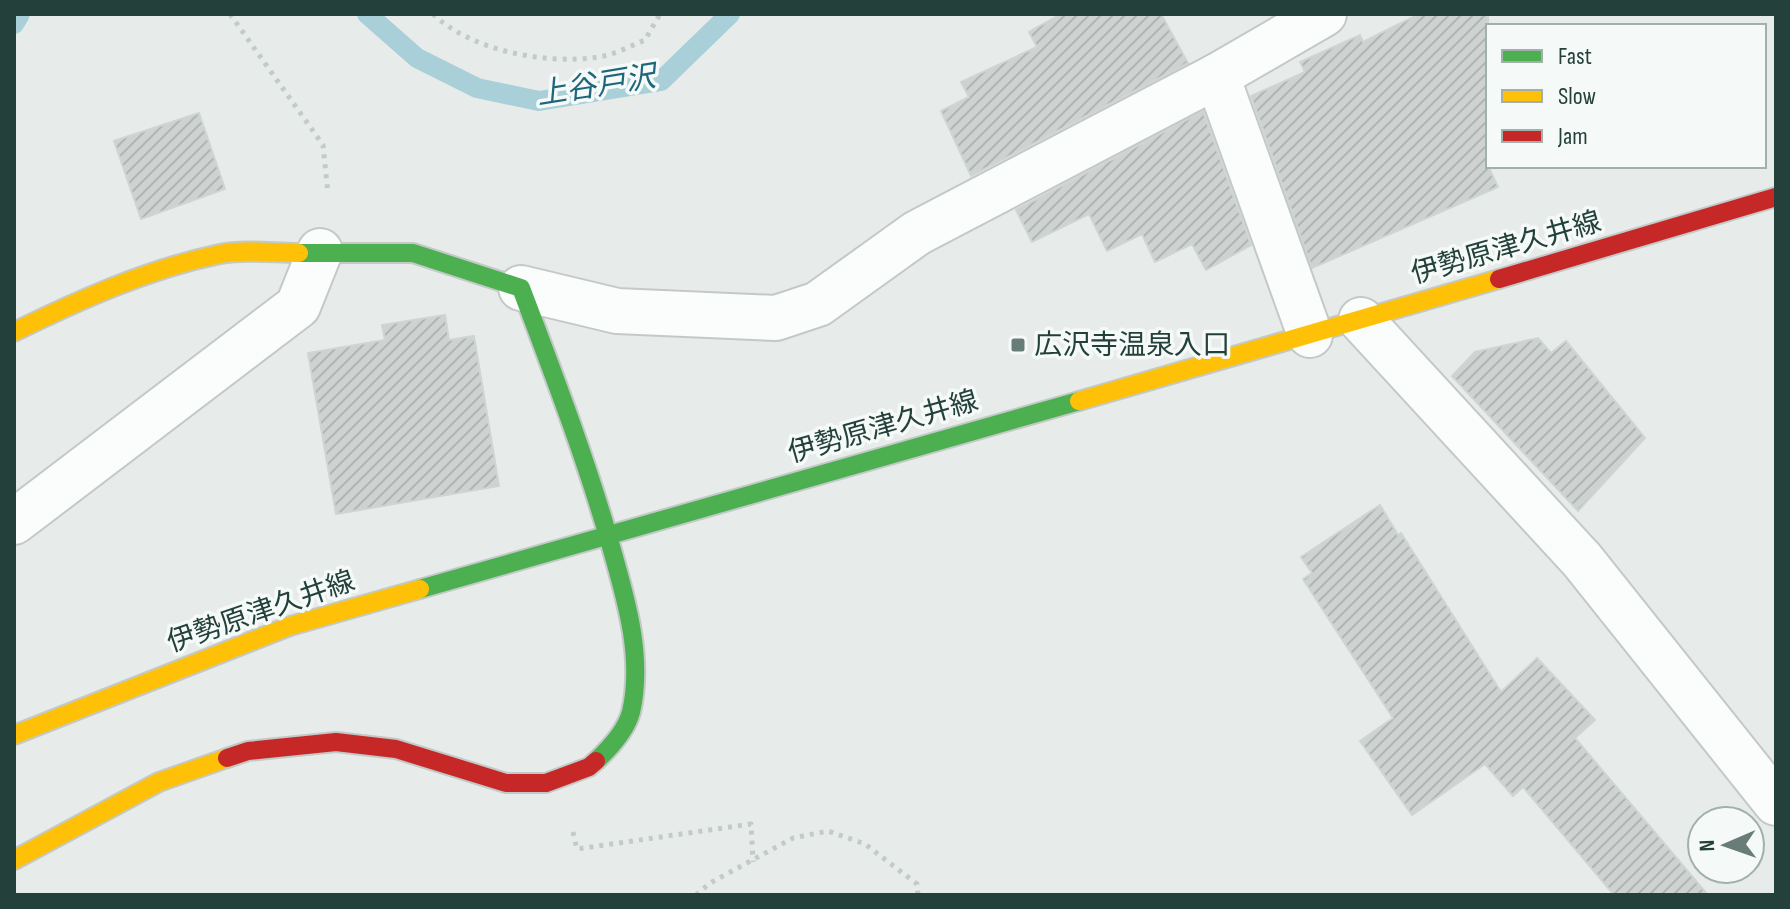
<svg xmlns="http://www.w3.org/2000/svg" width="1790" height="909" font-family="'Sofia Sans Condensed','Noto Sans JP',sans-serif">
  <defs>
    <pattern id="building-hatch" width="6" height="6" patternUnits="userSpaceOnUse" patternTransform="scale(2)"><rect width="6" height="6" fill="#ced3d1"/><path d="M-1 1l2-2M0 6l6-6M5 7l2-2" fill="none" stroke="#b1b6b4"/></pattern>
  </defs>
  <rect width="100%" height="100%" fill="#e7ecea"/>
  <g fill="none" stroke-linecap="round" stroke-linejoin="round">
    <g stroke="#a9cfd8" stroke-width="20">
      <path d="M367,14l50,44 60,30 62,13 122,-20 69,-67"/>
      <path d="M14,24l6,-10"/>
    </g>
  </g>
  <g fill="url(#building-hatch)" stroke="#cfd5d3" stroke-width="2">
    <path d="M1061,14h100l27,49 -217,113 -30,-65 28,-14 -8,-15 76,-35 -8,-15z"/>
    <path d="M1419,14h69v152l10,21 -186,81 -61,-172 54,-24 -5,-10 60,-27 3,7z"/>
    <path d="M1203,111l48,134 -45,25 -14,-26 -37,18 -13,-28 -35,17 -18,-37 -57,28 -16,-32z"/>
    <path d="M199,113l26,76 -84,30 -27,-78z"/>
    <path d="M445,315l4,25 25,-4 25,150 -163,28 -28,-161 77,-13 -3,-15z"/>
    <path d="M1538,338l13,15 15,-12 79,97 -67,73 -126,-135 23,-24z"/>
    <path d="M1380,505l18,30 3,-2 100,159 36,-34 58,62 -20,18 133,157h-94l-91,-108 -10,9 -28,-32 -73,51 -52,-74 33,-23 -90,-139 9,-6 -11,-16z"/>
  </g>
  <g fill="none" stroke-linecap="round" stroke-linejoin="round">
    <defs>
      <g id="street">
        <path d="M1217,76l93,259"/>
        <path d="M521,288l96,23 159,7 42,-14 99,-71 300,-157 107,-62"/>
        <path d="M1361,320l221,240 194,243"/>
        <path d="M14,522l284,-216 22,-55"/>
      </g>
      <g id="fast">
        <path d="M299,253h114l108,35c32,85 64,168 89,255 15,53 34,113 21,169 -5,19 -21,36 -35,49"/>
        <path d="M420,589l659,-188"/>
      </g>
      <g id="slow">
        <path d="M14,332c65,-32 134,-63 206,-78 24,-5 54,-1 79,-1"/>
        <path d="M1079,401l420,-122"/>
        <path d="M14,735l276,-109 130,-37"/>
        <path d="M14,860l145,-78 68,-24"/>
      </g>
      <g id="jam">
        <path d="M1499,279l277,-82"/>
        <path d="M227,758l21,-7 88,-9 60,7 110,34h40l43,-16 7,-6"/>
      </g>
    </defs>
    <use href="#street" stroke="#c4c9c7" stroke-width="48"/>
    <use href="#fast" stroke="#c2c9c7" stroke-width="22"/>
    <use href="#slow" stroke="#c2c9c7" stroke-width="22"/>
    <use href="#jam" stroke="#c2c9c7" stroke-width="22"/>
    <g stroke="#c3cbca" stroke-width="5" stroke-dasharray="4 6" stroke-linecap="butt">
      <path d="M230,14l93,131 5,49"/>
      <path d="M433,14c38,37 114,51 165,43 16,-2 32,-11 47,-17l15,-26"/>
      <path d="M573,832l4,17 174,-25 2,38"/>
      <path d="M696,895l14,-12 83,-45 35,-7 37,13 52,40 1,11"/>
    </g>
    <use href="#street" stroke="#fbfcfc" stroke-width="44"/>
    <use href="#fast" stroke="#4caf50" stroke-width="18"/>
    <use href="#slow" stroke="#ffc107" stroke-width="18"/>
    <use href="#jam" stroke="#c62828" stroke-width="18"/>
  </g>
  <rect fill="#687c78" stroke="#f5faf8" stroke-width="3" x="1010" y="337" width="16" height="16" rx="4"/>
  <g text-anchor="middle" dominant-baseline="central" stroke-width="7" stroke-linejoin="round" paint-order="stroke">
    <g font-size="28" fill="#24403a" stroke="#f5faf8">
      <text transform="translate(1506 248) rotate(-16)">伊勢原津久井線</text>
      <text transform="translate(883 427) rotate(-16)">伊勢原津久井線</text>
      <text transform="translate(261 612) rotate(-19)">伊勢原津久井線</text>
    </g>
    <g font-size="28" fill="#24403a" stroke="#f5faf8" text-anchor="start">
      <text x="1034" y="345">広沢寺温泉入口</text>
    </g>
    <g font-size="30" font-style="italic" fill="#1e667b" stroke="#f5faf8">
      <text transform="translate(596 86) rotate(-9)">上谷戸沢</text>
    </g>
  </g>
  <rect width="1790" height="909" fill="none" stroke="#24403a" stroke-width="32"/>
  <rect x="1486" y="24" width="280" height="144" fill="#f5faf8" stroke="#a1b0ac" stroke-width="2"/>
  <rect x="1502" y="50" width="40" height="12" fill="#4caf50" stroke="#a1b0ac" stroke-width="2"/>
  <text x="1558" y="64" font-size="24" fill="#24403a">Fast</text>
  <rect x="1502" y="90" width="40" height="12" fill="#ffc107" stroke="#a1b0ac" stroke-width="2"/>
  <text x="1558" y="104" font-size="24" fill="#24403a">Slow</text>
  <rect x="1502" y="130" width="40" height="12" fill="#c62828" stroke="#a1b0ac" stroke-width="2"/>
  <text x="1558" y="144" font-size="24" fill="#24403a">Jam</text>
  <g transform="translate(1726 845) rotate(268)"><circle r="38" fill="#f5faf8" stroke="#a1b0ac" stroke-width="2"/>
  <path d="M0-6L14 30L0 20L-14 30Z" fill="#687c78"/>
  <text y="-12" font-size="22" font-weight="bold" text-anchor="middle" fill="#24403a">N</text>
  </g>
</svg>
